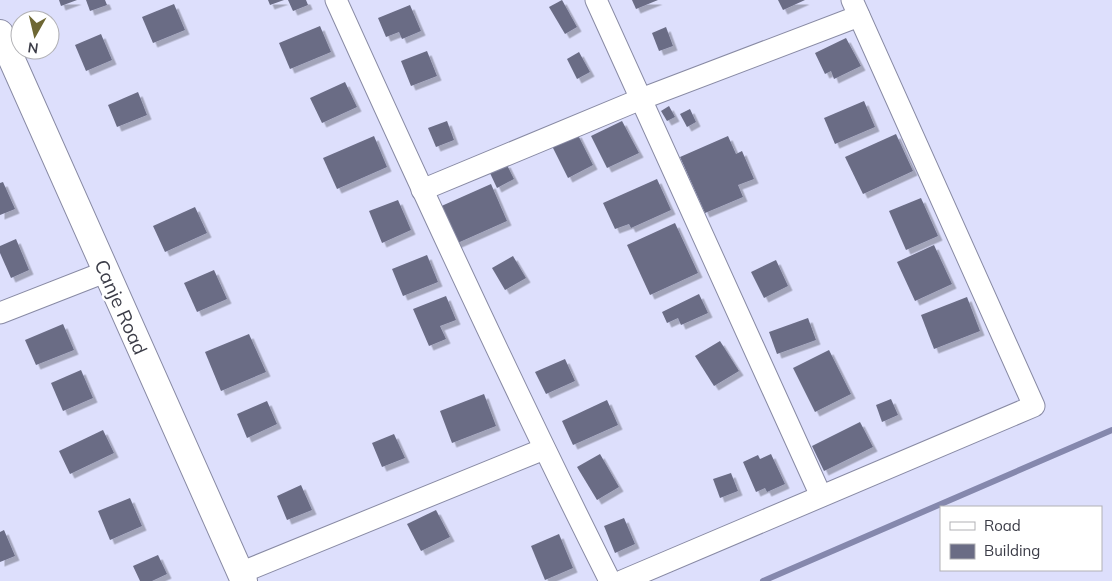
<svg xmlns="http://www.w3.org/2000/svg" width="1112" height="581" font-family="Mulish,sans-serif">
  <defs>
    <filter id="shadow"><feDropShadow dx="4.5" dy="4.5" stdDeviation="0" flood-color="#0004"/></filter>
  </defs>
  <rect width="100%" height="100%" fill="#dddffc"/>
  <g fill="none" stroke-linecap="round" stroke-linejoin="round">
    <path stroke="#8588ad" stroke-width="6" d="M763,581l349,-151"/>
  </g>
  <g fill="#6a6c85" filter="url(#shadow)">
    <path d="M59,0h18l-16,6z"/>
    <path d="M86,0h19l2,5 -17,6z"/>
    <path d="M268,0h16l-14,5z"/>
    <path d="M288,0h18l2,5 -15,6z"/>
    <path d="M562,0l15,27 -12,7 -16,-27z"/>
    <path d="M632,0h26l-22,9z"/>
    <path d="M778,0h27l-22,10z"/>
    <path d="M174,4l11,26 -32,13 -11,-26z"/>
    <path d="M410,5l11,26 -19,8 -3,-7 -13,5 -8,-19z"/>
    <path d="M320,26l11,26 -41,17 -11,-26z"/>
    <path d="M666,27l7,19 -14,5 -7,-18z"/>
    <path d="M101,34l11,26 -26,11 -11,-26z"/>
    <path d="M846,38l15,28 -27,13 -3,-8 -6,3 -10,-21z"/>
    <path d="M427,51l10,25 -26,10 -10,-25z"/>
    <path d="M579,52l11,20 -13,7 -10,-20z"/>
    <path d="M345,82l12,25 -35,16 -12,-25z"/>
    <path d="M138,92l9,23 -30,12 -9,-22z"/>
    <path d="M864,101l11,26 -40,17 -11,-26z"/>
    <path d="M669,106l6,11 -8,4 -6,-10z"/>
    <path d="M690,109l6,13 -9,5 -7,-13z"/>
    <path d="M447,121l7,19 -18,7 -8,-19z"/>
    <path d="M622,121l17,32 -32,15 -16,-32z"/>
    <path d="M577,133l16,32 -25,13 -16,-32z"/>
    <path d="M896,134l17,37 -50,23 -18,-37z"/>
    <path d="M374,136l13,31 -50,22 -14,-31z"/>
    <path d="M728,136l8,18 6,-3 12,28 -16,6 5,12 -38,16 -25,-56z"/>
    <path d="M506,163l8,16 -17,9 -8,-17z"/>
    <path d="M657,179l14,31 -40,18 -2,-4 -14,5 -12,-26z"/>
    <path d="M3,182l12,27 -15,6v-32z"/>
    <path d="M491,184l16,37 -54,24 -16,-37z"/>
    <path d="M921,198l17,38 -32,14 -17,-39z"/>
    <path d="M398,200l13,30 -29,13 -13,-32z"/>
    <path d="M195,207l12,26 -42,19 -12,-26z"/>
    <path d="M675,223l23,50 -48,22 -23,-50z"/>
    <path d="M16,239l13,31 -18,8 -11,-25v-7z"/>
    <path d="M934,245l18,39 -37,17 -18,-39z"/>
    <path d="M427,255l11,27 -35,14 -11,-27z"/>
    <path d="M513,256l13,22 -21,12 -13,-22z"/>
    <path d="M776,260l12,26 -24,12 -13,-26z"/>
    <path d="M214,270l13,29 -30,13 -13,-29z"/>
    <path d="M699,294l9,19 -27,12 -3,-7 -11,5 -5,-11z"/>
    <path d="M446,296l10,24 -16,6 6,13 -17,7 -16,-37z"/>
    <path d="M967,297l13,34 -46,18 -13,-34z"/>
    <path d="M808,318l8,22 -39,14 -8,-22z"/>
    <path d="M63,324l11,26 -38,15 -11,-25z"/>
    <path d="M249,334l17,38 -45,19 -16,-39z"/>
    <path d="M720,341l19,30 -25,15 -19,-30z"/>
    <path d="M829,350l22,44 -36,18 -22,-44z"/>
    <path d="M565,359l10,22 -29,13 -11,-22z"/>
    <path d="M81,370l12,28 -30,13 -12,-28z"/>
    <path d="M484,394l12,32 -44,17 -12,-32z"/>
    <path d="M891,399l7,16 -16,7 -6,-17z"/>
    <path d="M607,400l11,25 -45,20 -11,-24z"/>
    <path d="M267,401l10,23 -30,14 -10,-24z"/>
    <path d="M860,422l13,25 -49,24 -12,-25z"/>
    <path d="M103,430l11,23 -44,21 -11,-23z"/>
    <path d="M394,434l11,24 -23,9 -10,-24z"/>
    <path d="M600,454l19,33 -22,13 -20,-33z"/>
    <path d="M771,454l14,30 -18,8 -2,-4 -9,4 -13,-30 15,-7 2,4z"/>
    <path d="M731,473l7,18 -18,7 -7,-19z"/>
    <path d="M301,485l11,25 -25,10 -10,-24z"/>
    <path d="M130,498l12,28 -32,14 -12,-29z"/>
    <path d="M436,510l14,27 -29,14 -14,-27z"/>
    <path d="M624,518l11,26 -20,9 -11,-27z"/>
    <path d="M4,530l11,26 -15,6v-30z"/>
    <path d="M559,534l14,34 -28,12 -14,-34z"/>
    <path d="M158,555l9,19 -15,7h-12l-7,-15z"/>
  </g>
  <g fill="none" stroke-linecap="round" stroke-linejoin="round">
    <defs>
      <g id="minor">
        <path d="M336,0c88,195 178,390 274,581"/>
        <path d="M596,0l225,496"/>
        <path d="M422,190l219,-91 218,-83"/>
        <path d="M0,313l105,-41"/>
        <path d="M240,573l304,-124"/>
        <path d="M622,581l412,-175 -182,-406"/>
      </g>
      <path id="tertiary" d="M0,33l244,548"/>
    </defs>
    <use href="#minor" stroke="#888aa4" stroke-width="23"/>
    <use href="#tertiary" stroke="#888aa4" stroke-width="28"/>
    <use href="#minor" stroke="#fff" stroke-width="21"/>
    <use href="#tertiary" stroke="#fff" stroke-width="26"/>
  </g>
  <g text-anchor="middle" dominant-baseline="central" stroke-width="5" stroke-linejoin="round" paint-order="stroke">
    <g font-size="19" fill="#3b3c47" stroke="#fff">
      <text transform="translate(121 307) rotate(66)">Canje Road</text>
    </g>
  </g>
  <rect x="940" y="506" width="162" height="65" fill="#ffffff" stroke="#b1b1b5"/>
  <rect x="950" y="522" width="25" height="8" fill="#ffffff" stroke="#b1b1b5"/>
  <text x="984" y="531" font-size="15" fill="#3b3c47">Road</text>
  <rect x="950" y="544" width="25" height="15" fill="#6a6c85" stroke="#b1b1b5"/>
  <text x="984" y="556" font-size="15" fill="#3b3c47">Building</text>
  <g transform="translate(35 35) rotate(188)"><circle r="24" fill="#ffffff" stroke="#b1b1b5"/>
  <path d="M0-4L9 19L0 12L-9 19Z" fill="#6e6733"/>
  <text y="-8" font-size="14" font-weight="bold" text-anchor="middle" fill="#3b3c47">N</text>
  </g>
</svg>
